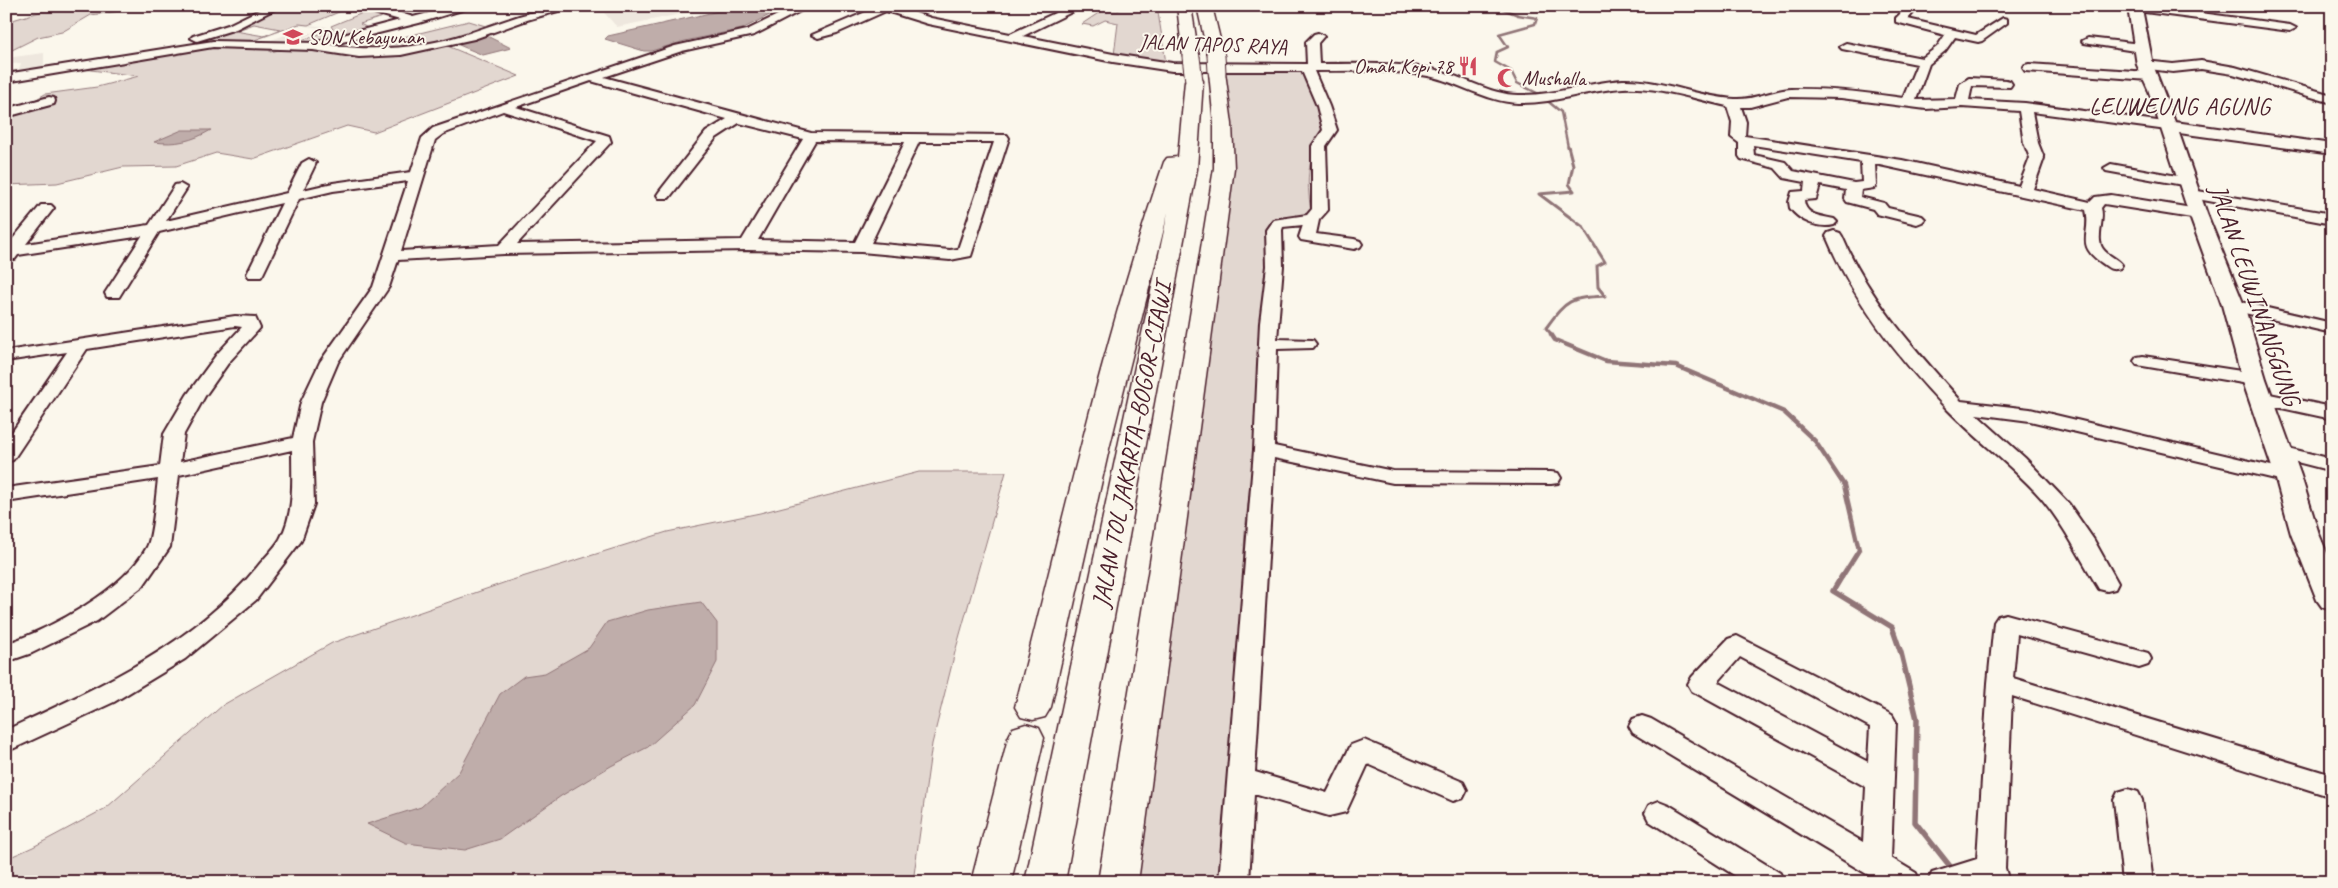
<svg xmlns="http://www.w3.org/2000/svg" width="2338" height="888" font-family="Caveat,sans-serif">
  <rect width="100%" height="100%" fill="#fbf7ec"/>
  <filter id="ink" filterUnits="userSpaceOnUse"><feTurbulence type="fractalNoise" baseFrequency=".02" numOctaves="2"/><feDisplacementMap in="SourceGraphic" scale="10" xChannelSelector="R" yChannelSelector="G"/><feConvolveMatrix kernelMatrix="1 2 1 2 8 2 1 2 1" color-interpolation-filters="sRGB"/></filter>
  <g filter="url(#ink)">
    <g fill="#eee7de" fill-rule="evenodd">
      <path d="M598,6h122l-103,21z"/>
      <path d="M300,24l28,3 -40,17 -39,-2zM299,25l23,3 -11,5 -15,-2 -30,11 -9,-2z"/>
      <path d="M44,53v16l-38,7v-5l13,-2 2,-6 -15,2v-7z"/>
    </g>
    <g fill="#e2d7d0" stroke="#967b7e" fill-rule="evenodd">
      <path d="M60,6h97l-66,9 -29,17 -24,5 -32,16v-31z"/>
      <path d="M281,6h72l-45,19 -9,-1 -50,18 -55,-1zM254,24l26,5h1l-17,7 -29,-5z"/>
      <path d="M1127,6h30l9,57 -52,-8 4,-32 -13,-3 -12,6 -11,-2 21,-14 14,1z"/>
      <path d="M365,12l17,5 -22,7 12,6 -52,13 -24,-1 37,-13 -2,-3z"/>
      <path d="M469,21l20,6 -51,16 -39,7 -45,-1z"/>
      <path d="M214,45l57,3 -1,4 23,-5 54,7 98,-9 74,31 -145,56 -27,-6 -94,33 -37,-6 -40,13 -53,1 -66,16 -51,2v-74l22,-7 17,-10 52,-7 42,-11 -64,-8z"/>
      <path d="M1301,71l5,1 23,55c-23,29 -23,51 -18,85l-17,7 -24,3 -17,235 -8,75 -10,188 -13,111 -2,51h-102l106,-714 -7,-96z"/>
      <path d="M919,472h87l-51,180 -23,92 -19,138h-907v-23l27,-12 73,-39 117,-103 109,-62 174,-61 161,-50 93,-19z"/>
    </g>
    <g fill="#bfadaa" stroke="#907477">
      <path d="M741,6h46l-45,23 -57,12 -34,10h-7l-39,-12 3,-3z"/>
      <path d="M485,35l26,13 -28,7 -29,-12z"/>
      <path d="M182,130h29c-19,11 -35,15 -57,12z"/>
      <path d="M701,602l16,21v39l-22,43 -47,42 -37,19 -50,30 -61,43 -35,11 -59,-7 -39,-19 54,-17 38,-35 41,-78 24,-18 21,-3 44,-25 18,-26 41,-12z"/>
    </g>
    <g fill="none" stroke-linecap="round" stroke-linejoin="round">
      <path stroke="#907477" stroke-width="2.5" d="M1454,6l49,3 15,6 19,3 -2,6 -36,10 9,13 -11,5 -2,10 16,9 6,12 22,11 22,18 7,35"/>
      <path stroke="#907477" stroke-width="3" d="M1552,335l-6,-7c21,-29 24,-30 59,-32l-7,-9 -1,-21 8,-4 -22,-35 -44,-33 35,-3 -5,-7 4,-19 -5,-19"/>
      <path stroke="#907477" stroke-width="4.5" d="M1551,334l4,6 51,21 70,5 108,46 31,29 29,44 15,65 -17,27"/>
      <path stroke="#907477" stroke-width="5.5" d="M1842,576l-9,15 59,36 9,26 16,66 -2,103 38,48"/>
      <defs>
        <g id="minor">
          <path d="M267,6h14l-45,23 -39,12 -6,-3 2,-2 35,-11z"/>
          <path d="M379,6l34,11 43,-11h19l-56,17 -89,22c46,7 94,3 139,-12 35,-11 69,-27 106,-27l-48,14 -53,19 -73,16 -42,2 -46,-7 -100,-3 -207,35v-8l207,-33 105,2 2,-2 80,-21 -25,-7 -1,-2z"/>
          <path d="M796,6h14l-56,29 -72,16 -78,26 207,56 196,2 2,3 -38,118 -21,4 -89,-8 -114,-2 -243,4 -106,6 -9,27 -51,75 -17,40 -9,40 2,62 -13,37 -45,59 -71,59 -71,43 -108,50v-22c91,-42 188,-85 252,-164 7,-9 16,-17 22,-27 15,-27 12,-59 12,-89l-113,25 -9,72 -27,39 -46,35 -65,32 -26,9v-18c46,-16 117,-53 141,-97 6,-11 9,-53 11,-68l-152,23v-14l154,-22 4,-32 23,-39 30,-41 25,-27 -7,-1 -148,23 -74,111 -7,2v-21l61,-89 -61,9v-10l229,-35 20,1 5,11 -31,34 -24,34 -21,38 -4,28 113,-24 8,-36 19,-40 53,-75 35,-106 -75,10 -34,8 -36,75 -2,3h-12l-2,-3 35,-71 -123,29 -40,65h-12l-2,-4 37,-57 -124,19 -3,4 -9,1v-13l35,-42h10l3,3 -28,36 123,-19 26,-40 5,-1 7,4 -21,33 121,-28 15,-30 7,-4 7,4 -13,27 30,-7 78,-11 11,-34 11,-10 242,-82 72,-16zM591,81l136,38 -21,13 -47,60 -2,3 2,3h10l47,-60 23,-15 64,16 -61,101 -225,4 94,-102 -2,-6 -93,-29zM503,111l94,30 -98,104 -98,6 34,-111 8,-6zM815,141l90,1 -50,100 -97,-2zM919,142h75l-36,107 -8,1 -79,-7z"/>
          <path d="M874,6h20l37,12 79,16 60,-28h14l-61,30 90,18 59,9 135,1 -1,-22 8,-8 4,-1 6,3 -6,7 1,21c38,0 76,-2 113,5 29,6 57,26 87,26 36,1 69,-13 104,-15 38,-1 75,17 112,19 20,1 37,-9 56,-10 38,-1 75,4 112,9l14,-34 -75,-15 -2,-2 2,-2 4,-2 76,15 15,-11 8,-12 -49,-13v-4l12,-12h11l-11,13 68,16 27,-17 4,1v4l-25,18 -4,1 -23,-5 -10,14 -16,13 -13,36 40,-1 4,-15 9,-6 37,2 4,1 2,3 -2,3 -38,-1 -3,14 56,3 147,20 2,3 -2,3 -5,1 -135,-18 6,31 6,15 -11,31 57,13 5,-5 16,-2 87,14 8,5 -8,5 -94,-15 -3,4c4,12 -6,31 2,41 5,7 14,9 19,16l-2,3c-9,3 -11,0 -18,-5 -28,-19 -10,-28 -16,-53l-211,-46 1,21 -2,3 -13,2 -1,7 24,6 4,5 34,8 3,3 -3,3 -5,2 -40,-10 -4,-5 -26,-7 -2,-3 1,-9 -26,-5 -4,14 -12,1c1,16 18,16 30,19l3,3 -3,3c-15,4 -35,-4 -44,-17l-1,-6 3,-10 12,-1 1,-9 -21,-4 -9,-10 -34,-9 -2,-3v-13l-8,-6 1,-15 -5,-16c-33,-7 -70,-20 -104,-18 -35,2 -69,16 -105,15 -31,-1 -60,-21 -90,-27 -37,-7 -76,-5 -114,-5l15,35 8,24 -11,16 2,64 -9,10 -3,14 38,5 6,2 2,3 -2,3 -6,2 -53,-9 -2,-3 4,-12 -20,2 -1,3 1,36 -6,73 36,1 3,4 -3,4 -36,1 -3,97 119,25 158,1 7,1 3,5 -3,5 -7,1 -158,-1 -119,-25 -19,314 72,21 24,-48 13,-5 99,42 4,8 -4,8 -10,3 -85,-37 -22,48 -17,4 -75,-22 -5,88h-30l35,-432 6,-128 7,-56 -1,-36 7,-10 34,-5 5,-6v-63l11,-16 -6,-24 -15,-35h-130l-59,-9 -185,-38 -42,-13 -49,22 -19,5 -6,-3 63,-27zM1788,97l53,1 85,11 36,-2 57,4 5,32 6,15 -11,28 -117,-26 -157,-24 1,-14 -5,-15h9zM1753,145l108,17 1,20 -8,1 -61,-12 -8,-9 -31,-7z"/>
          <path d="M2133,6h16l141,19 6,3 -6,3 -153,-20 -4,-1z"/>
          <path d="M2088,38l53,6 6,4 -6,4 -57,-9 -2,-2z"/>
          <path d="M2145,61l28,3 28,-3 34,6 97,28v8l-99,-29 -32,-5 -28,3 -32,-4 -2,-3z"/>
          <path d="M2029,64l120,8 6,4 -6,4 -124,-9 -2,-3 2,-3z"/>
          <path d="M49,97l5,1 1,3 -1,3 -48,13v-8z"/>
          <path d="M2111,164l77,14 7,4 -7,4 -82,-15 -2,-3z"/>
          <path d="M2192,190l140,24v10l-145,-27 -2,-3 2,-3z"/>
          <path d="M1834,231l6,2 2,3c27,64 73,113 119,165l69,8 258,61 7,1 3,5 -3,5 -7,1 -258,-61 -54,-7 49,44 44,46 25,36 24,43 -3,6 -8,2 -8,-2c-19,-31 -34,-62 -57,-90 -29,-33 -64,-58 -94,-89 -49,-51 -95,-109 -122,-174l2,-3z"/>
          <path d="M2233,300l99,23v10l-105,-24 -3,-4 3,-4z"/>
          <path d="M2143,356l111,17 7,2 2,4 -2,4 -7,2 -117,-20 -3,-4 3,-4z"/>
          <path d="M2260,392l72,15v12l-79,-17 -3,-4 3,-4z"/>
          <path d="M2280,446l52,13v12l-59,-15 -3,-4 3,-4z"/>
          <path d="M2006,614l142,39 3,6 -3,6 -9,3 -122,-34 -4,44 319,97v22l-320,-101 -7,172 4,14h-81l4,-9 45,-14 11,-176 6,-61 4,-6z"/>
          <path d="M1737,636l155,79 4,7 -5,136 25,15 4,9h-40l-247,-149 -4,-7 4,-7 9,-3 9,3 212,123 3,-55 -174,-96 -4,-7 4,-7 36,-38zM1740,657l130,70 -2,35 -150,-80z"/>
          <path d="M2128,789l10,3 4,8 11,82h-30l-9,-82 4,-8z"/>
          <path d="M1659,801l10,4 111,68 4,9h-39l-96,-61 -4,-8 4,-8z"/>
        </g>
        <path id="major" d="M2130,6h14l-1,8 10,51 22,57 157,22v10l-153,-21 28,81 37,91 22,74 35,97 18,58 13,31v45l-10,-3 -5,-7 -26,-66 -16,-58 -33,-97 -20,-74 -33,-91 -41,-125 -11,-24 -8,-51z"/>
        <g id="highway">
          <path d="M1177,6h14l8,51 -2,3h-12l-2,-3z"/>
          <path d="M1197,6h15l12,50 -2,3h-12l-2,-3z"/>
          <path d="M1217,67l6,1 2,4 7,52 2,44 -96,714h-40l116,-714v-44l-5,-52 2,-4z"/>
          <path d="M1194,76l6,1 3,4 -6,88 -132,713h-40l143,-670 -59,237 -58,258 -6,10 -12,3 -12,-3 -6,-10c47,-182 88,-367 149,-545l3,-4 11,-1 7,-76 3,-4z"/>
          <path d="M1026,724l13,4 5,10 -33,144h-40l37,-144 5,-10z"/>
        </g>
      </defs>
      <use href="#minor" stroke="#4a1f2b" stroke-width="4"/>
      <use href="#major" stroke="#4a1f2b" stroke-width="4"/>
      <use href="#highway" stroke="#4a1f2b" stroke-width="3"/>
      <use href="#minor" fill="#fbf7ec" fill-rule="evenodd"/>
      <use href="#major" fill="#fbf7ec" fill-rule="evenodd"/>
      <use href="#highway" fill="#fbf7ec" fill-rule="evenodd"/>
      <defs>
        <g id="highway-bridge">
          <path d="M1216,56l1,16"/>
          <path d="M1191,57l3,24"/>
        </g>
      </defs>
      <use href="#highway-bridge" stroke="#4a1f2b" stroke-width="19" stroke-linecap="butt"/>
      <use href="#highway-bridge" stroke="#fbf7ec" stroke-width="17"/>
    </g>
  </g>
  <defs>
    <symbol id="school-bare" viewBox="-9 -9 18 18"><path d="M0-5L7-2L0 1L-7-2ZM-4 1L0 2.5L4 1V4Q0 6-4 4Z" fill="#d1495b" stroke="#fbf7ec" stroke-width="2.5" paint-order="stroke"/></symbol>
    <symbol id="restaurant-bare" viewBox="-9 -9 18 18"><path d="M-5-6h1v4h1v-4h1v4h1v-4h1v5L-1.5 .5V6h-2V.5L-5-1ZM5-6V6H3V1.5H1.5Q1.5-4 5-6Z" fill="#d1495b" stroke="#fbf7ec" stroke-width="2.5" paint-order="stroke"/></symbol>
    <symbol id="mosque-bare" viewBox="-9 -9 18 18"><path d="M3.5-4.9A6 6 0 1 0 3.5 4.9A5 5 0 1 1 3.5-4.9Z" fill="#d1495b" stroke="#fbf7ec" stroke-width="2.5" paint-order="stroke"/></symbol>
  </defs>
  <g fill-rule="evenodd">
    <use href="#school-bare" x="279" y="23" width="28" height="28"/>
    <use href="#restaurant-bare" x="1454" y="52" width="28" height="28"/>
    <use href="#mosque-bare" x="1493" y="64" width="28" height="28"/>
  </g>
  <g text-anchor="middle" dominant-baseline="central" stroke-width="4" stroke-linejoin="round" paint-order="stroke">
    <g font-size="21" fill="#4a1f2b" stroke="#fbf7ec" text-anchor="start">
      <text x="308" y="37">SDN Kebayunan</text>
      <text x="1453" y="66" text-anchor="end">Omah Kopi 78</text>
      <text x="1522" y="78">Mushalla</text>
    </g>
    <g font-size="21" fill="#4a1f2b" stroke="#fbf7ec">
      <text transform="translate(1213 44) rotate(2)">JALAN TAPOS RAYA</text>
    </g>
    <g font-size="24" letter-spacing="1" fill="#4a1f2b" stroke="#fbf7ec">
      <text x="2180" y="106">LEUWEUNG AGUNG</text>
    </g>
    <g font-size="25" fill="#4a1f2b" stroke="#fbf7ec">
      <text transform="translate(2255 295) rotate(71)">JALAN LEUWINANGGUNG</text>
      <text transform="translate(1132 445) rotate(-79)">JALAN TOL JAKARTA–BOGOR–CIAWI</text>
    </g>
  </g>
  <rect width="2338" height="888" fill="none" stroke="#fbf7ec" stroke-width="25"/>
  <rect x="12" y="12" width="2313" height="863" fill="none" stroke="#4a1f2b" stroke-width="2" filter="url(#ink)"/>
</svg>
